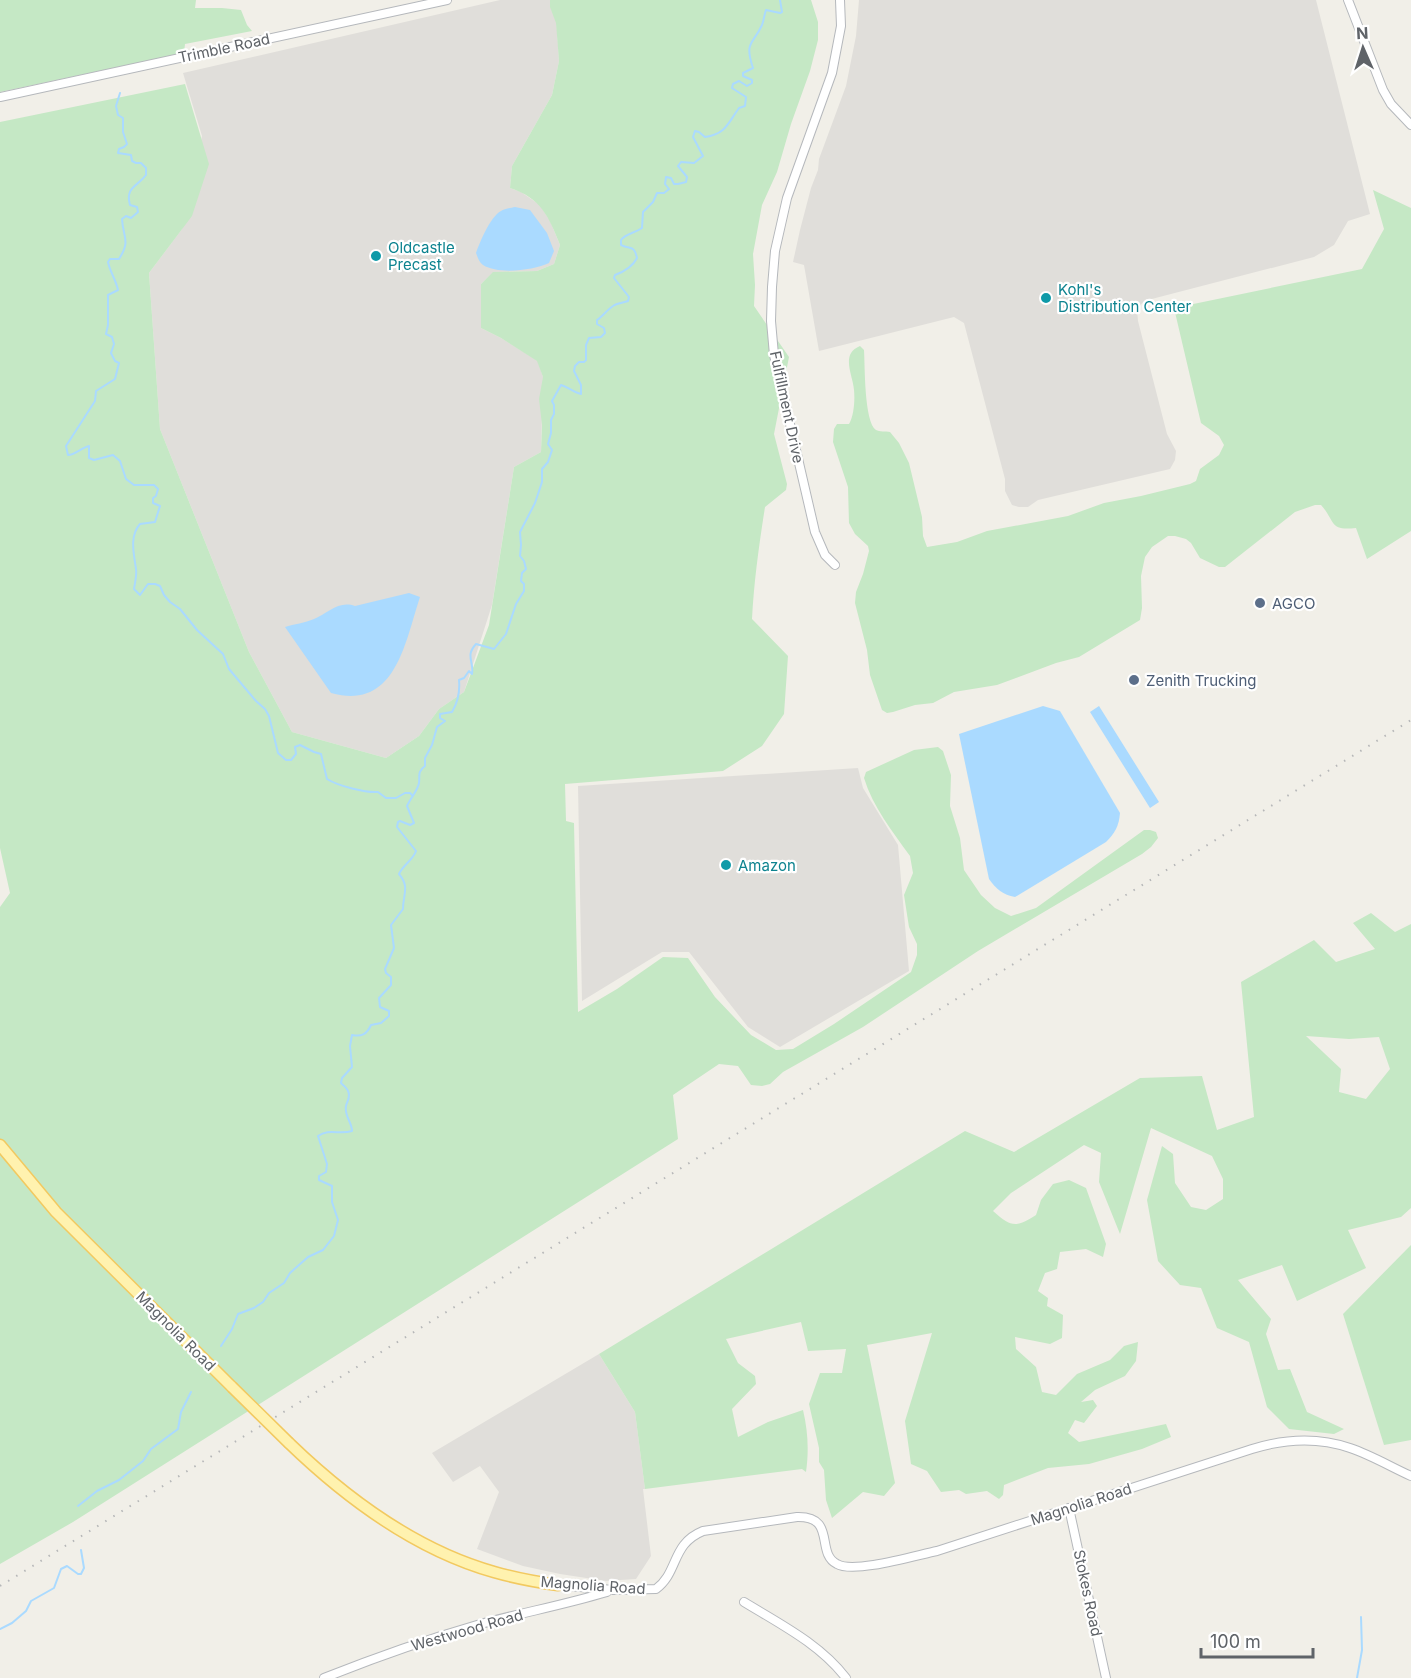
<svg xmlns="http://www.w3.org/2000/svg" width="1411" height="1678" font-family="Inter,sans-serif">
  <rect width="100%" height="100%" fill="#f1efe8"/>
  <g fill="#e0deda">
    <path d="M500,0h55l4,61 -7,34 -40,71 -2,22 11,4 19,13 10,16 10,24 -6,19 -17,7 -43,1 -13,12v44l20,10 37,23 5,16 -2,75 -27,15 -22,138 -28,87 -25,17 -20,27 -33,22 -94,-26 -43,-80 -89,-223 -11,-156 33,-44 20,-93 -19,-63z"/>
    <path d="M859,0h457l54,214 -22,7 -14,24 -20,12 -170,44 -7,8 1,12 29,113 9,17 -1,9 -5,9 -132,31 -10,7h-9l-7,-2 -7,-14v-12l-41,-156 -10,-6 -135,34 -15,-86 -11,-3 7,-32 11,-42 7,-18 1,-11 27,-73 10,-50z"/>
    <path d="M858,768l5,20 35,57 11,126 -129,76 -32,-20 -59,-75h-27l-80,49 -4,-215z"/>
    <path d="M599,1354l36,58 10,77h-2l8,67 -15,23 -30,2 -46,-7 -37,-8 -46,-17 22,-57 -19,-26 -27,16 -21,-29z"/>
  </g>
  <g fill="#c5e8c5" fill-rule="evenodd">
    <path d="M0,0h196l-1,8h27l19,2 6,15 5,6 -67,13 -1,9 -184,39z"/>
    <path d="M550,0h261l7,22v18l-8,31 -19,53 -14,48 -15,33 -9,49 2,31 -1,21 35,51 -15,77 13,50 -1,6 -21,17c-6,38 -11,74 -13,112l36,37 -4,58 -22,32 -39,25 -158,13 1,37 8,2 4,189 39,-23 46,-32 25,1 27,39 36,38 25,15 17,-1 41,-25 77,-52 6,-17v-11l-8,-17 -5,-32 9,-22 -3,-17c-18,-25 -37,-49 -46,-78l2,-6 48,-22 24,-3 5,4 8,24 -1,31 10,32 4,32 17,25 14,13 16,8 25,-8 108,-78h6l6,2 2,6 -7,9 -9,7 -164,97 -115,76 -80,45 -13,12 -8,2 -11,-1 -13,-19 -19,-2 -46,31 5,44 -605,383 -73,42v-657l10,-14 -10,-45v-726l185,-38 24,80 -17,52 -43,57 11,156 89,223 43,80 94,26 33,-22 20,-27 25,-17 25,-67 25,-158 27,-15 1,-27 -3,-26 4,-22 -6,-16 -36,-23 -20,-10v-44l12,-12 44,-1 17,-7 6,-19c-11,-28 -19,-47 -50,-57l2,-22 40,-71 7,-34 -3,-38 -6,-16z"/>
    <path d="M1373,190l38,18v323l-44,28 -11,-31c-27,3 -20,-6 -35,-23h-6l-20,7 -70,55h-6l-19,-9 -9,-15 -5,-4 -11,-3h-7l-16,11 -7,10 -4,19 1,32 -2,12 -61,37 -23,6 -59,22 -43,7 -21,11 -18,2 -22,7 -6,1 -5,-3 -12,-35 -3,-25 -12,-47 1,-11 7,-18 6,-23 -1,-5 -13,-12 -6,-11 -1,-36 -15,-45 1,-13 3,-5h12c5,-8 6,-24 5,-34 -1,-15 -14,-36 6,-44l4,4c1,15 0,72 12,80 3,2 10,1 14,2l9,11 10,20 13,54 1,19 4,11 30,-5 30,-11 81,-15 36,-13 37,-7 49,-12 6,-3 4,-12 19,-14 5,-10 -5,-9 -18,-13 -27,-115 188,-39 22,-40z"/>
    <path d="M1371,913l24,19 16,-8v284l-10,9 -53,13 18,38 -69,33 -15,-36 -44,15 33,39 -5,15 12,36 12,-1 17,43 37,17 -10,5 -45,-5 -22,-22 -18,-65 -32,-14 -16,-40 -21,-3 -22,-24 -11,-61 15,-54 11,8 2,29 16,24 15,3 17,-11v-20l-11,-23 -61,-28 -31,106 -21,-52 2,-29 -17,-8 -73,48 -18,18c18,16 23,17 43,4l5,-15 12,-16 16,-4 17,8 20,56 -3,13 -17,-8 -26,3 -3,17 -12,4 -7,18 10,7 -1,8 16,9 -1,23 -12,6 -35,-7 1,12 20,18 6,25 14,3 21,-21 33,-14 14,-14 14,-4 -2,19 -11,15 -30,14 -14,12 12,-2 4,6 -13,17 -9,-3 -7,13 11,9 87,-18 5,13 -29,12 -53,15 -41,4 -44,17 -1,10 -4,4 -12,-8 -21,3 -7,-4 -18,2 -14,-21 -16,-7 -6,-43 27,-88 -65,12 28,138 -11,13 -21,-4 -31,26 -6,-18 -2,-30 -5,-8v-14l-10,-44 11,-31h22l4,-24 -38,2 -7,-29 -75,17 12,24 17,13 1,8 -24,25 6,28 30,-15 35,-12c5,21 6,41 3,62l-4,-3 -157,20 -10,-77 -36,-58 366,-223 49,21 126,-74 62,-2 15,54 37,-13 -13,-135 73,-42 22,22 39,-13 -22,-26zM1306,1036l43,3 30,-2 11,32 -24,30 -27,-7 2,-23z"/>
    <path d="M1411,1245v195l-27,5 -41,-131z"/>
  </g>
  <g fill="#aadaff">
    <path d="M515,207l15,3 17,23 7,18 -5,12c-15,7 -50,12 -66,2 -4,-3 -5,-7 -7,-12 4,-11 14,-36 25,-42 3,-2 10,-3 14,-4z"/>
    <path d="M409,593l11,4c-15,45 -24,114 -89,96l-46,-66c9,-3 20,-4 29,-8 14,-6 25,-19 41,-13z"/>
    <path d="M1043,706l17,5 60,102c-1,13 -5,20 -14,29l-91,55c-12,-2 -19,-8 -26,-18l-30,-145z"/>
    <path d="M1099,706l60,96 -9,6 -60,-96z"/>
  </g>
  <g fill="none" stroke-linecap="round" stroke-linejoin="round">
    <g stroke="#aadaff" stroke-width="2">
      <path d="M120,93l-4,13 2,9 5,3v14l4,12 -3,3 -5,2 -1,4 13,2 1,6 4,2h5l5,5v7c-9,12 -21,12 -16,30l7,2 1,5 -7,6 -5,-2 -4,3c1,19 9,21 -3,40h-9l-2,3c2,10 8,18 10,28l-10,5v30l-2,9 6,3 2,7 -3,9 4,8 4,2 -4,16 -19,12 -1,10 -29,45 2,9c7,0 13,-7 21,-9v12l5,2 19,-5 7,6 6,18 8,6h20l4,4 -2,7 -3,2v5l7,3 -5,16 -15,2c-11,12 -6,30 -4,45 1,7 -1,13 -2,20l6,6 8,-11h7l5,2 4,9 6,7 10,7 17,21 26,24 6,15 27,32 9,8 4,7 9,37 8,7h5l5,-6 -1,-7 5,-2 14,7 7,2 6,25c11,7 39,14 51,13l8,6h10l9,-5h5l2,2"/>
      <path d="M221,1346l11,-17 6,-15 16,-6 9,-6 6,-9 15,-10 6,-10 18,-16 15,-7 11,-14 4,-16 -6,-18v-16l-13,-6v-4l7,-4 1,-8 -9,-28c11,-8 21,-1 34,-5 0,-9 -8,-15 -6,-25 1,-5 5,-9 2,-15 -1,-3 -4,-5 -7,-8l1,-5 10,-11 -2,-21 2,-11c10,2 15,-1 19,-10l10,-2 8,-7v-5l-9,-4 -1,-9 12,-13v-8l-5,-4 -1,-4 9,-21 -3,-23 12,-16c0,-15 7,-22 -4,-35 4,-9 14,-14 17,-23l-19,-24 1,-5 2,-1 10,4 4,-2 -7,-17c3,-7 11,-16 12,-23 1,-8 -2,-11 6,-17v-8l7,-13 5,-18 8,-6 -5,-3v-4l12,-2c6,-10 8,-21 7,-32l5,-2 5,-7 3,3c2,-13 -7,-18 4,-30l18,5 12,-15 10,-30 8,-13v-7l-3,-3 1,-8 4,-4 -2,-8 -4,-5 1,-11 -1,-13 15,-29 7,-21v-13l6,-7 4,-12 -4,-6 3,-11v-13l3,-6v-9l-2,-4 9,-16c7,2 12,7 20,9v-9l-7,-14 1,-5 4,-4h5l2,-2v-15l3,-7 12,-1 4,-4 -1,-5 -7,-4v-4c6,-4 10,-10 16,-14 4,-3 10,-3 15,-5l1,-4 -15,-19 1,-3c8,-3 18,-9 22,-17 -3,-13 -5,-8 -16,-13v-5c4,-6 14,-7 21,-12l1,-16 10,-10 4,-9h7l5,-4 -4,-5 1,-7 5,1 3,6h4l8,-2 1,-5 -9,-11 3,-4 13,1 9,-7 -10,-19 2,-6 4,1 6,5c21,-3 23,-14 34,-29l6,-2 1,-9 -14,-9 1,-4 6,-3 8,5 5,-3v-3l-9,-4v-3l10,-5c-9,-27 0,-23 9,-43 2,-5 2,-10 4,-15l14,3 2,-1 -2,-12"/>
      <path d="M78,1506l19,-15 22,-11 24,-19 8,-12 27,-20 3,-17 10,-20"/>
      <path d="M0,1629l12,-6 14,-12 5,-10 23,-13 7,-19 6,-3 11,8h3l3,-6 -3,-18"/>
      <path d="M1357,1678l5,-28 -1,-33"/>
    </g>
    <defs>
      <g id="minor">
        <path d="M1348,0l35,90 8,14 20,21"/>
        <path d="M0,97l447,-97"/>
        <path d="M835,565l-10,-10 -10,-23 -41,-177 -3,-34 1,-34 3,-36 12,-53 45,-125 9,-47 -1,-26"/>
        <path d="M1069,1508l37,170"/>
        <path d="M558,1585l55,5 43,-1c23,-17 15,-45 47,-58l94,-14c40,-1 18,36 40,47 17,10 80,-9 100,-13l315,-102c32,-10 66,-12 98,-1 21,7 41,19 61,28"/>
        <path d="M744,1602c36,22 76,42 102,76"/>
        <path d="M324,1678c50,-20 101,-38 153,-53 43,-12 87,-20 130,-33"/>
      </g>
      <g id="major">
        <path d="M0,1145l56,67 176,175"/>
        <path d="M289,1443c58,56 127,107 205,129 21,6 42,10 64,13"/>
      </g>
    </defs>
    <use href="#minor" stroke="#b5b8bc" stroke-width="10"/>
    <use href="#major" stroke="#f2c960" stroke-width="13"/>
    <use href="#minor" stroke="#fff" stroke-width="8"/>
    <use href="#major" stroke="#fff2af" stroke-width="10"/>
    <path stroke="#b6b7b8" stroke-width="2" stroke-dasharray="1.5 8" stroke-linecap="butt" d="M0,1586l1411,-866"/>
    <defs>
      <path id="major-bridge" d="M232,1387l57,56"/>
    </defs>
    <use href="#major-bridge" stroke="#f2c960" stroke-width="13" stroke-linecap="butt"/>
    <use href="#major-bridge" stroke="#fff2af" stroke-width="10"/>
  </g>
  <g fill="#0f9aa8" stroke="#fff" stroke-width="2">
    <circle cx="376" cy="256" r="6"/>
    <circle cx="1046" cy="298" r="6"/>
    <circle cx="726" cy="865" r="6"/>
  </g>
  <g fill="#5c6f8a" stroke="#fff" stroke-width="2">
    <circle cx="1260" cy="603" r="6"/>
    <circle cx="1134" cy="680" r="6"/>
  </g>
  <g text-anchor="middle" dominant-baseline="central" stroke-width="4.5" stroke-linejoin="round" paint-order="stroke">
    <g font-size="15" fill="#5f6368" stroke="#fff">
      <text transform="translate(224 48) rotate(-12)">Trimble Road</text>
      <text transform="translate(787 407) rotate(78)">Fulfillment Drive</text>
      <text transform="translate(176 1331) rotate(45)">Magnolia Road</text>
      <text transform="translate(1081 1504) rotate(-18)">Magnolia Road</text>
      <text transform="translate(593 1585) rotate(4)">Magnolia Road</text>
      <text transform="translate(1088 1593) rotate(78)">Stokes Road</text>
      <text transform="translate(467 1630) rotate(-16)">Westwood Road</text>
    </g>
    <g font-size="15" fill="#0d838f" stroke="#fff" text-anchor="start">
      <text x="388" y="247">Oldcastle<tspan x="388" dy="17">Precast</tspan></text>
      <text x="1058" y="289">Kohl's<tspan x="1058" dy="17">Distribution Center</tspan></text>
      <text x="738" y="865">Amazon</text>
    </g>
    <g font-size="15" fill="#4e5e75" stroke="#fff" text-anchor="start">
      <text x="1272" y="603">AGCO</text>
      <text x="1146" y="680">Zenith Trucking</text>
    </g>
  </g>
  <g transform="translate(1363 48) rotate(357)" stroke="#ffffff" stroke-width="4.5" paint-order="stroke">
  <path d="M0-4.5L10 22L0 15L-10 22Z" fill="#5f6368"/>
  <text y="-9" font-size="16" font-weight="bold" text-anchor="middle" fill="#5f6368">N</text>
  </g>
  <path d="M1201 1648v9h112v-9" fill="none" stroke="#5f6368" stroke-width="3"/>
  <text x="1210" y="1648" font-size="18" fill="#5f6368" stroke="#ffffff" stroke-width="4.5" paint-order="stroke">100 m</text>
</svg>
